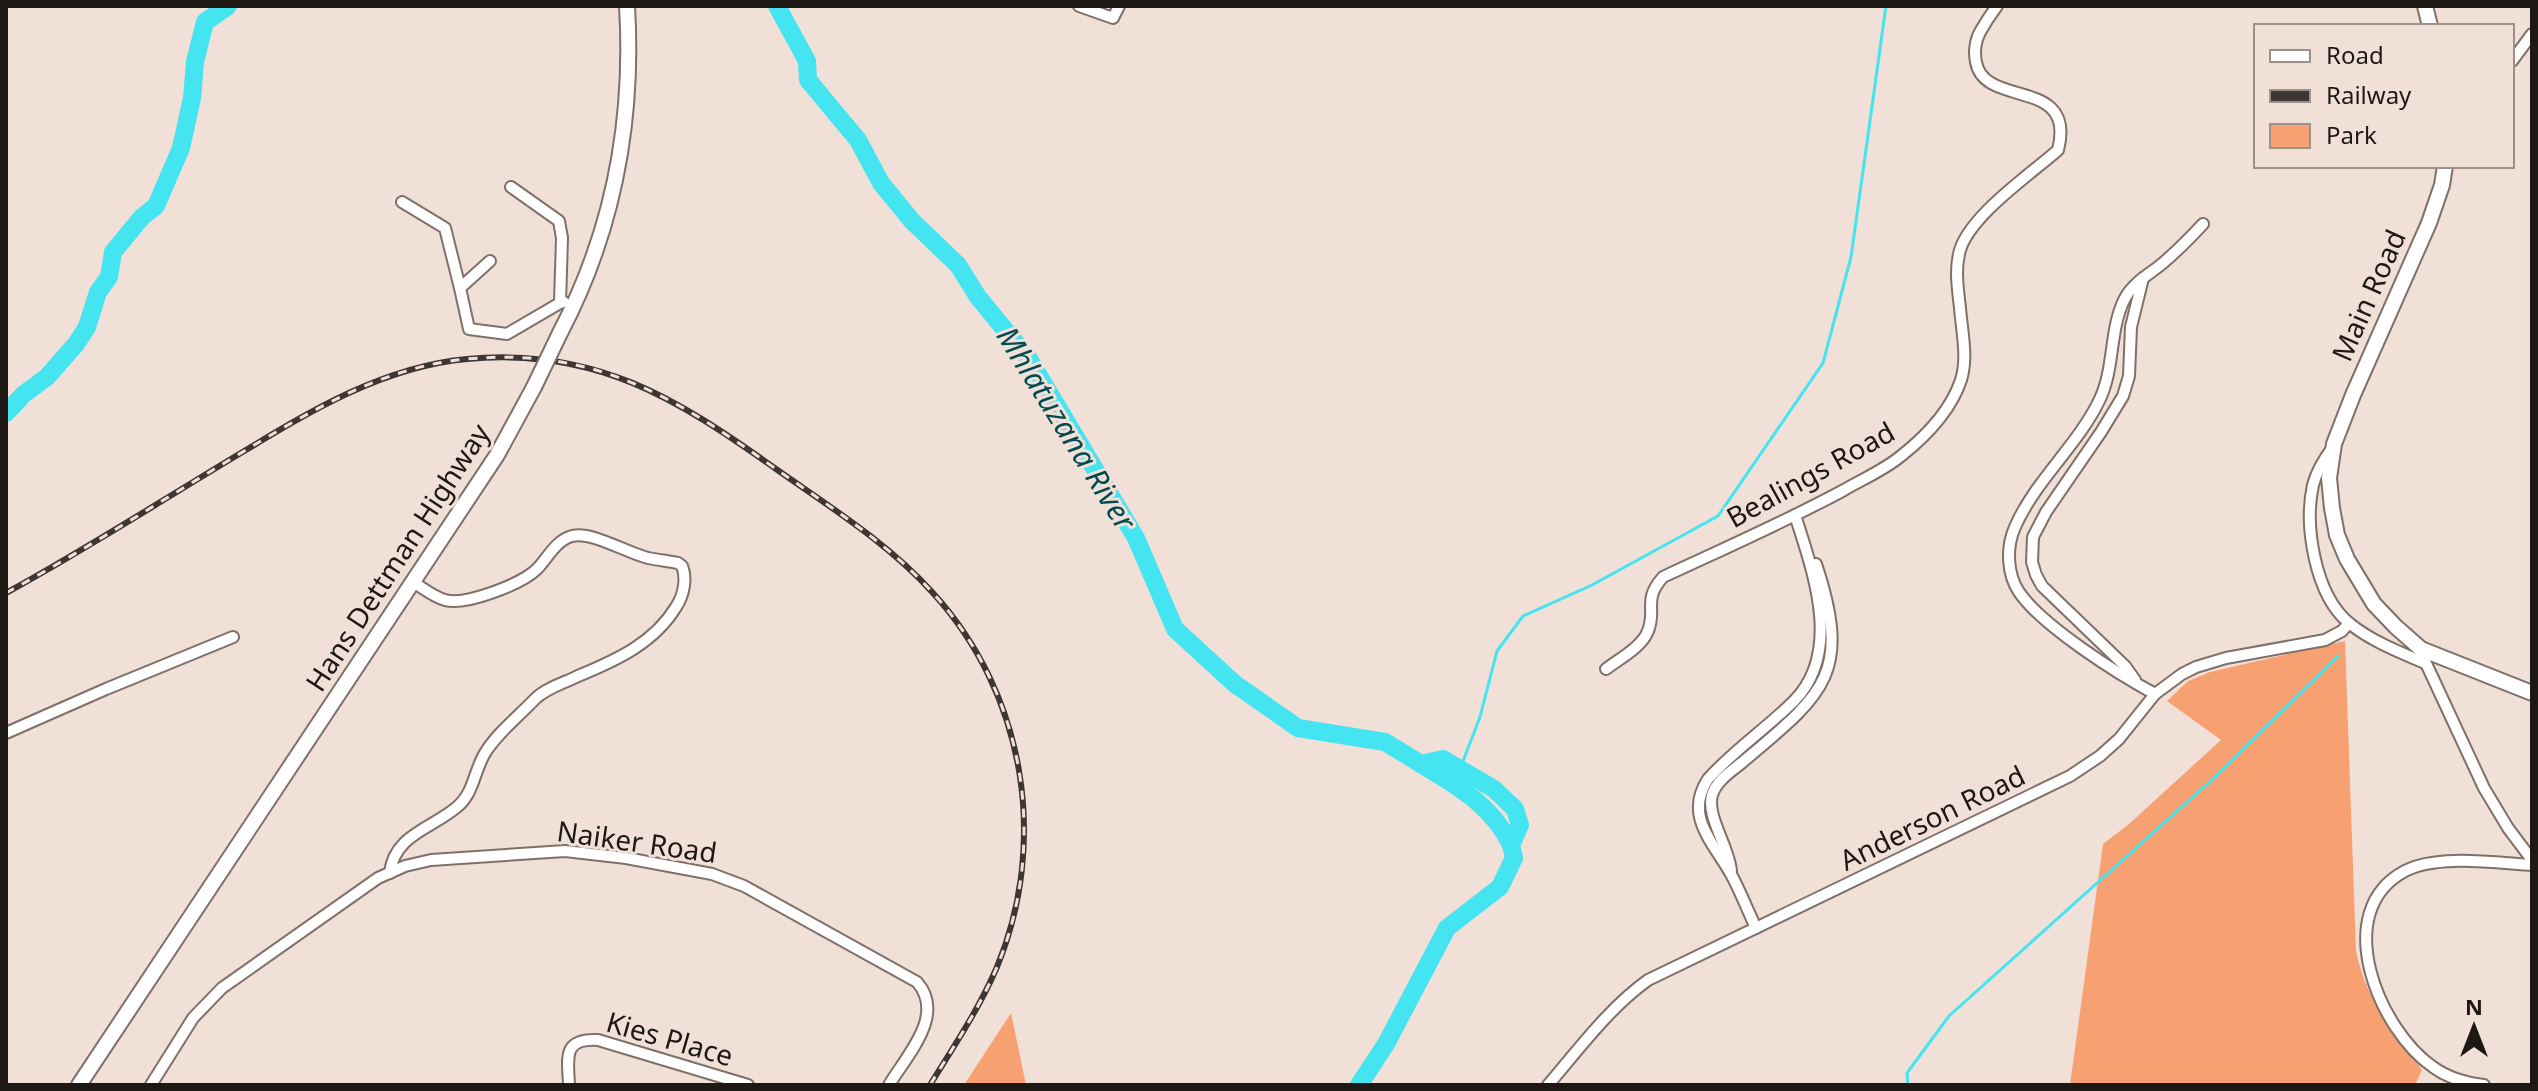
<svg xmlns="http://www.w3.org/2000/svg" width="2538" height="1091" font-family="'Noto Sans',sans-serif">
  <rect width="100%" height="100%" fill="#f1e0d8"/>
  <g fill="#f7a072">
    <path d="M2345,641l11,310c10,50 37,79 66,119l-7,15h-345l33,-241 26,-20 92,-84 -54,-39 21,-20 22,-9z"/>
    <path d="M1011,1013l15,72h-62z"/>
  </g>
  <g fill="none" stroke-linecap="round" stroke-linejoin="round">
    <g stroke="#44e4f0" stroke-width="3">
      <path d="M1460,769l20,-52 17,-66 26,-35 69,-31 126,-69 105,-153 28,-106 35,-251"/>
      <path d="M1908,1085l-1,-12 42,-57 265,-238 124,-122"/>
    </g>
    <g stroke="#44e4f0" stroke-width="18">
      <path d="M777,6l30,55 1,19 50,60 23,43 31,38 46,44 20,32 51,62 107,179 39,91 60,55 63,44 87,14 36,22 22,-5 51,30 21,20 5,16 -9,20 3,13 -14,29 -53,41 -61,116 -27,41"/>
      <path d="M6,413l18,-19 23,-17 29,-33 11,-17 11,-35 11,-15 4,-25 29,-35 14,-11 25,-58 11,-50 3,-36 10,-40 23,-16"/>
      <path d="M1421,764c36,22 71,41 90,81"/>
    </g>
    <defs>
      <g id="street">
        <path d="M1079,6l34,12 6,-12"/>
        <path d="M2512,61l20,-27"/>
        <path d="M511,187l48,34 3,17 -2,65 4,-1"/>
        <path d="M402,202l43,26 15,60"/>
        <path d="M490,261l-30,27 9,41 38,5 53,-31"/>
        <path d="M2333,447c-9,12 -16,23 -20,38 -9,41 2,110 36,138 22,18 50,29 76,40"/>
        <path d="M2424,659l60,129 24,40 24,32"/>
        <path d="M1606,669c13,-10 36,-22 42,-38 9,-23 -6,-30 15,-54 60,-28 122,-55 181,-87 19,-11 40,-20 57,-34 24,-19 50,-46 60,-76 7,-22 1,-48 -1,-72 -2,-18 -5,-37 -1,-54 7,-36 72,-80 99,-104 19,-74 -74,-41 -82,-88 -2,-9 -1,-21 4,-30 5,-9 11,-18 17,-26"/>
        <path d="M2135,680l-10,-14 -83,-80 -6,-11 -4,-13 1,-25 13,-25 55,-80 22,-36 6,-20 2,-49 12,-49"/>
        <path d="M2155,694c-37,-20 -113,-68 -136,-102 -12,-18 -13,-45 -4,-65 20,-46 62,-81 84,-126 16,-32 10,-70 25,-101 8,-17 26,-26 39,-37 14,-12 27,-25 40,-39"/>
        <path d="M6,733l100,-44 127,-52"/>
        <path d="M1731,871c-2,-24 -25,-55 -19,-76 5,-16 22,-25 33,-35 80,-67 107,-87 71,-196"/>
        <path d="M390,873c4,-38 41,-44 67,-66 17,-14 17,-36 28,-54 12,-20 34,-37 50,-54 11,-11 29,-16 43,-23 39,-16 76,-33 98,-69 8,-12 11,-29 6,-41l-4,-3c-10,-2 -20,-3 -30,-5 -21,-5 -56,-27 -76,-22 -16,4 -25,23 -35,33 -15,15 -72,37 -92,31 -11,-3 -22,-12 -32,-18"/>
        <path d="M1756,928c-8,-17 -15,-35 -24,-52 -17,-32 -49,-59 -24,-97 26,-29 59,-51 86,-78 49,-50 19,-129 1,-186"/>
        <path d="M151,1085l42,-67 29,-30 156,-110 27,-12 26,-6 134,-9 61,7 86,16 32,12 173,96c29,33 -10,73 -28,103"/>
        <path d="M569,1085c-1,-27 -7,-47 29,-45l150,45"/>
        <path d="M1548,1085c31,-36 61,-77 100,-105l422,-204 30,-20 19,-17 36,-45 27,-20 14,-7 30,-9 99,-18 17,-9 7,-8"/>
        <path d="M2484,1085c-18,-2 -36,-7 -51,-18 -54,-37 -104,-156 -28,-196 31,-17 92,-8 127,-6"/>
      </g>
      <g id="secondary">
        <path d="M2425,6l5,20"/>
        <path d="M2445,166l-3,19 -13,38 -76,172 -19,49 -5,34 3,30 5,27 10,24 27,45 22,23 25,22 111,44"/>
        <path d="M560,333c54,-103 74,-211 67,-327"/>
        <path d="M79,1085l418,-630 37,-68"/>
      </g>
    </defs>
    <use href="#street" stroke="#7f7069" stroke-width="14"/>
    <use href="#secondary" stroke="#7f7069" stroke-width="18"/>
    <use href="#street" stroke="#fff" stroke-width="10"/>
    <use href="#secondary" stroke="#fff" stroke-width="14"/>
    <defs>
      <path id="rail" d="M6,593c75,-41 147,-87 220,-131 75,-45 152,-95 241,-103 129,-12 209,39 309,110 54,38 112,74 157,124 92,101 116,248 64,374 -18,42 -43,79 -67,118"/>
    </defs>
    <use href="#rail" stroke="#3e3633" stroke-width="6"/>
    <use href="#rail" stroke="#f1e0d8" stroke-width="3" stroke-dasharray="9" stroke-linecap="butt"/>
    <defs>
      <path id="secondary-bridge" d="M534,387l26,-54"/>
    </defs>
    <use href="#secondary-bridge" stroke="#7f7069" stroke-width="18" stroke-linecap="butt"/>
    <use href="#secondary-bridge" stroke="#fff" stroke-width="14"/>
  </g>
  <g text-anchor="middle" dominant-baseline="central" stroke-width="6" stroke-linejoin="round" paint-order="stroke">
    <g font-size="28" fill="#1e1815" stroke="#f1e0d8">
      <text transform="translate(2368 295) rotate(-66)">Main Road</text>
      <text transform="translate(1810 474) rotate(-29)">Bealings Road</text>
      <text transform="translate(397 557) rotate(-57)">Hans Dettman Highway</text>
      <text transform="translate(1932 817) rotate(-26)">Anderson Road</text>
      <text transform="translate(637 841) rotate(8)">Naiker Road</text>
      <text transform="translate(670 1038) rotate(16)">Kies Place</text>
    </g>
    <g font-size="30" font-style="italic" fill="#014a50" stroke="#f1e0d8">
      <text transform="translate(1067 428) rotate(58)">Mhlatuzana River</text>
    </g>
  </g>
  <rect width="2538" height="1091" fill="none" stroke="#1e1815" stroke-width="16"/>
  <rect x="2254" y="24" width="260" height="144" fill="#f1e0d8" stroke="#9d908a" stroke-width="2"/>
  <rect x="2270" y="50" width="40" height="12" fill="#ffffff" stroke="#9d908a" stroke-width="2"/>
  <text x="2326" y="64" font-size="24" fill="#1e1815">Road</text>
  <rect x="2270" y="90" width="40" height="12" fill="#3e3633" stroke="#9d908a" stroke-width="2"/>
  <text x="2326" y="104" font-size="24" fill="#1e1815">Railway</text>
  <rect x="2270" y="124" width="40" height="24" fill="#f7a072" stroke="#9d908a" stroke-width="2"/>
  <text x="2326" y="144" font-size="24" fill="#1e1815">Park</text>
  <g transform="translate(2474 1027)" stroke="#f1e0d8" stroke-width="6" paint-order="stroke">
  <path d="M0-6L14 30L0 20L-14 30Z" fill="#1e1815"/>
  <text y="-12" font-size="22" font-weight="bold" text-anchor="middle" fill="#1e1815">N</text>
  </g>
</svg>
